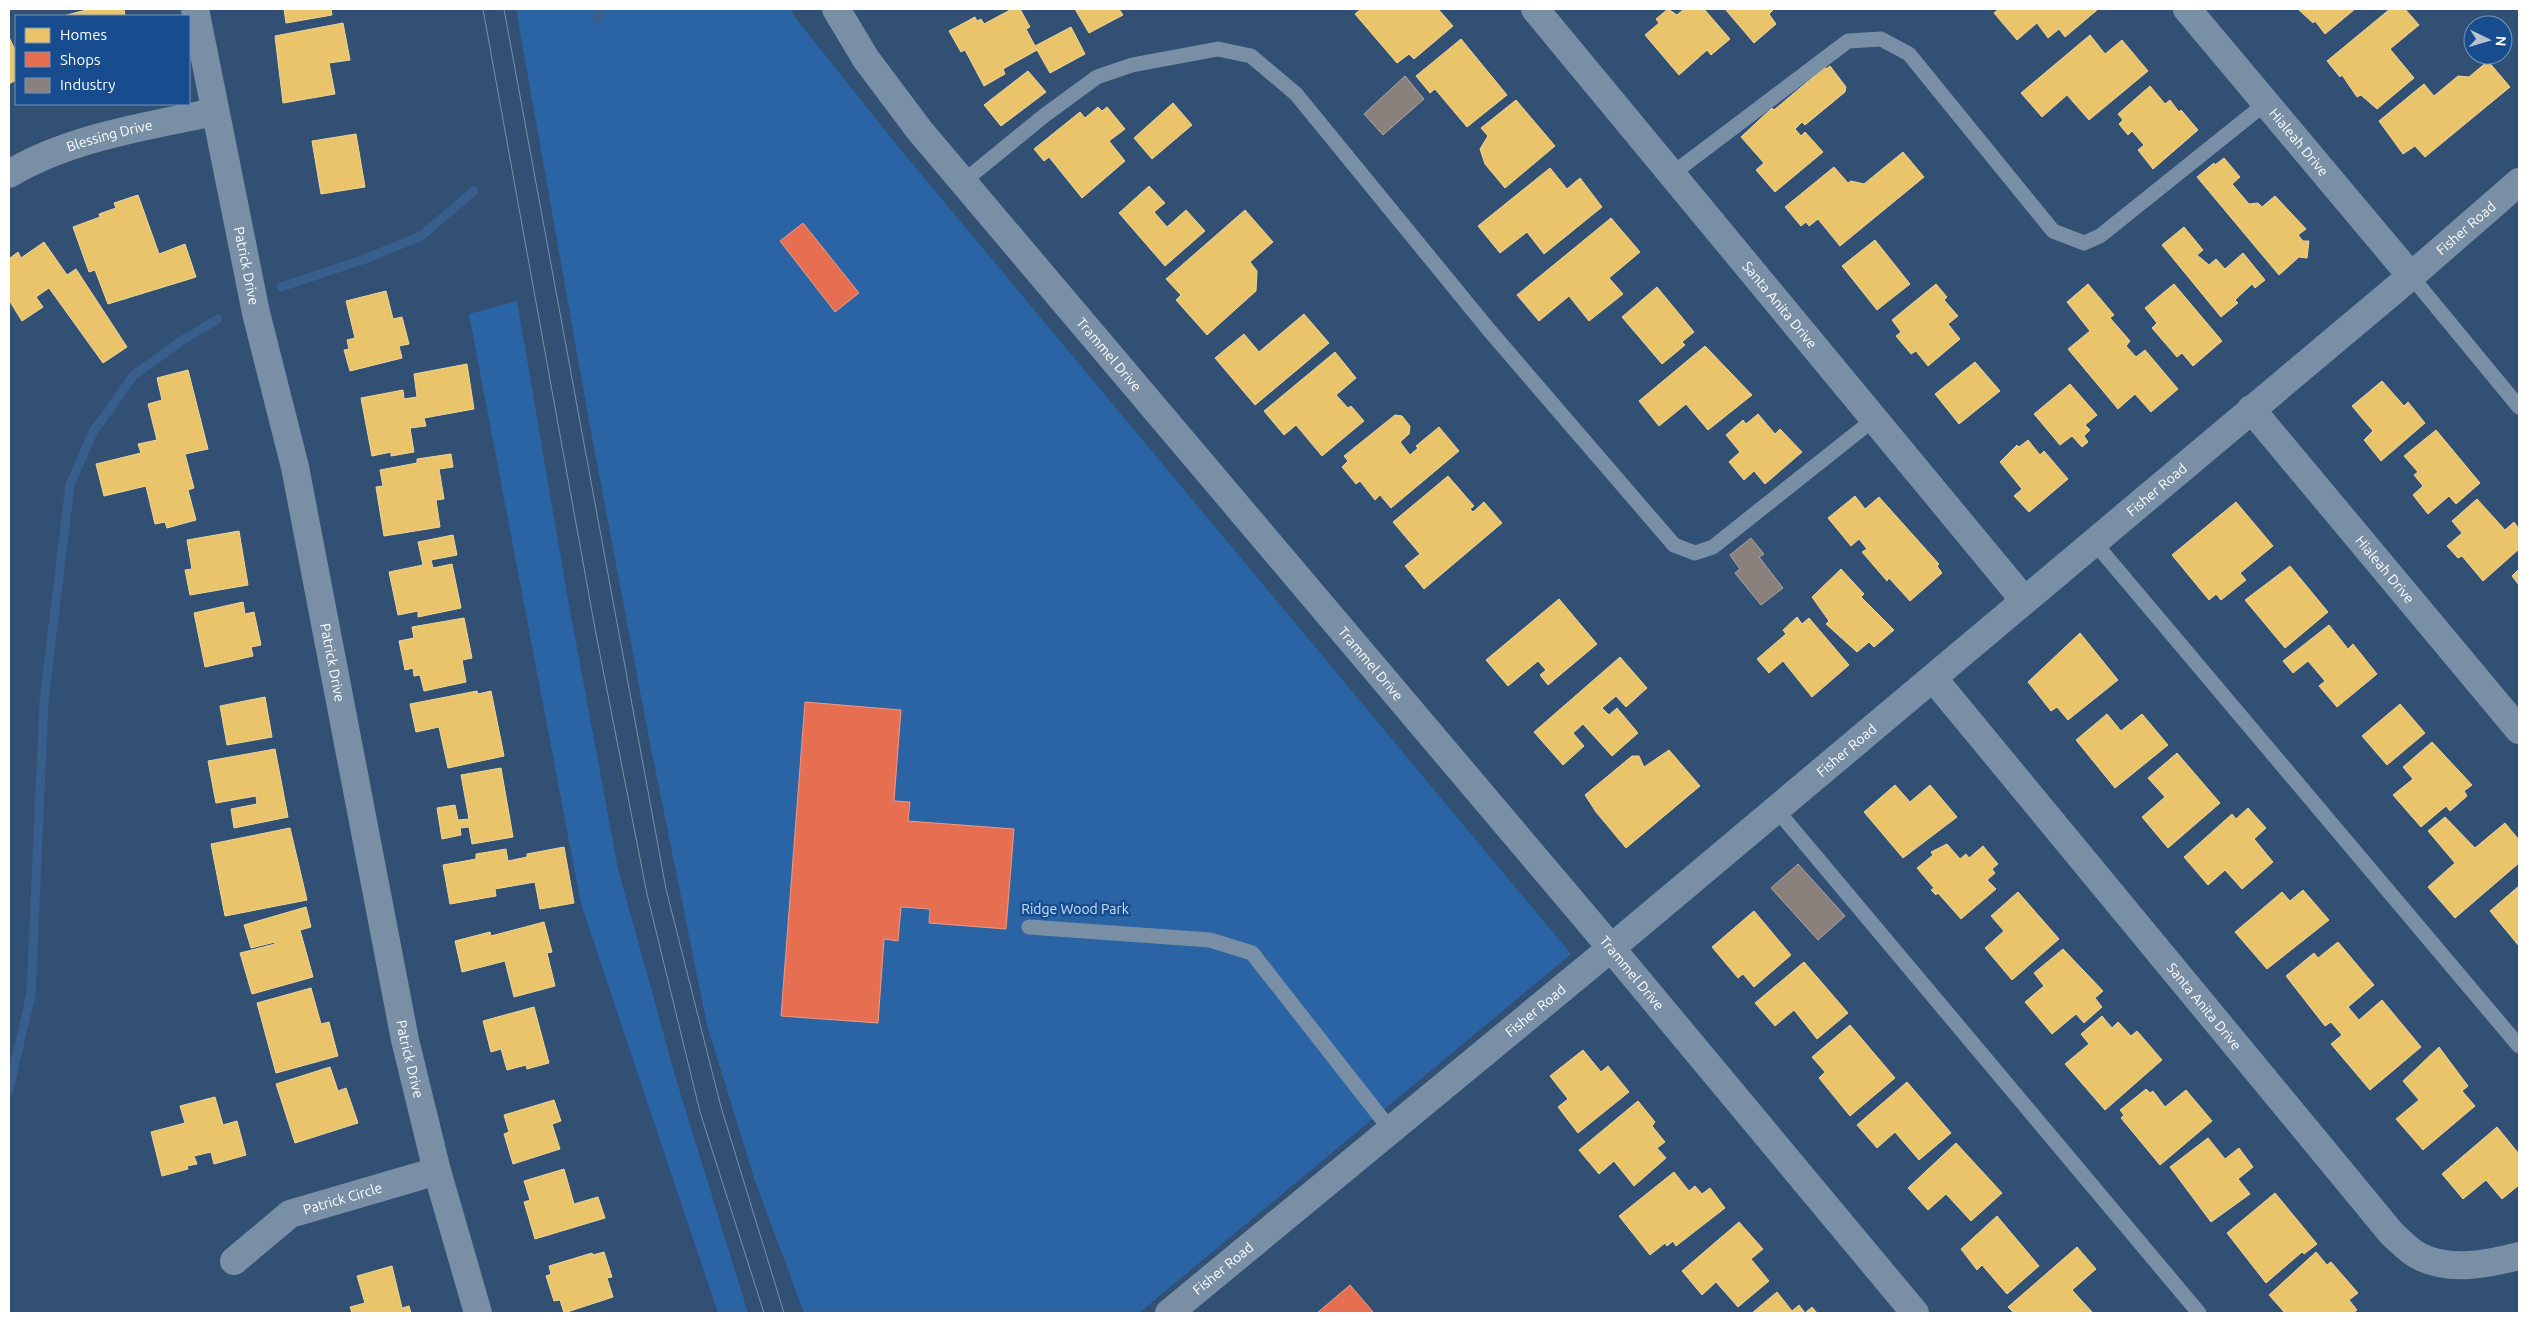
<svg xmlns="http://www.w3.org/2000/svg" width="2528" height="1322" font-family="Ubuntu,sans-serif">
  <rect width="100%" height="100%" fill="#325073"/>
  <g fill="#2a64a5">
    <path d="M516,9h275l3,7 102,128 675,810 -432,359h-335l-49,-132 -48,-156 -59,-292 -59,-312z"/>
    <path d="M517,301l50,293 51,275 58,210 72,234h-30l-137,-409 -112,-590z"/>
  </g>
  <g fill="#e9c46a" stroke="#f0d697">
    <path d="M90,9h34l1,7h-62z"/>
    <path d="M284,9h47l1,6 -46,8z"/>
    <path d="M1012,9h8l10,18 -4,2 9,17 36,-19 14,27 -35,19 -13,-23 -34,19 2,5 -21,12 -19,-36 -4,2 -12,-21 26,-14 2,4 4,-2 3,5z"/>
    <path d="M1075,9h44l4,6 -34,18z"/>
    <path d="M1361,9h77l15,17 -39,33 -5,-5 -12,9 -42,-49z"/>
    <path d="M1668,9l9,6 7,-6h20l26,30 -19,16 -4,-5 -28,25 -34,-40 14,-12 -3,-4z"/>
    <path d="M1725,9h49l-5,5 7,10 -22,19z"/>
    <path d="M1999,9h97l1,1 -32,27 -6,-8 -11,9 -11,-15 -20,17 -23,-27z"/>
    <path d="M2298,9h57l-30,25 -10,-13 -2,2z"/>
    <path d="M2390,9h15l14,16 -29,24 24,29 -37,31 -16,-14 -4,2 -15,-22 -2,2 -13,-16z"/>
    <path d="M343,23l7,37 -21,3 6,31 -52,9 -8,-67z"/>
    <path d="M2090,35l15,19 17,-14 26,31 -59,49 -22,-25 -25,22 -21,-24z"/>
    <path d="M9,37l7,15v28l-7,4z"/>
    <path d="M1461,39l46,56 -40,32 -32,-38 -5,4 -14,-17z"/>
    <path d="M2488,61l22,26 -85,70 -10,-11 -12,8 -24,-33 45,-37 10,12 24,-20 11,1z"/>
    <path d="M1830,66l16,21 -1,5 -40,33 -3,-3 -7,7 6,7 4,-4 18,20 -48,40 -19,-22 8,-7 -23,-26 31,-29 2,2 51,-43 1,2z"/>
    <path d="M1028,71l18,21 -45,34 -17,-21z"/>
    <path d="M2150,86l15,18 5,-4 9,12 2,-2 17,20 -45,39 -15,-19 6,-5 -12,-14 -4,4 -9,-11 4,-4 -5,-6z"/>
    <path d="M1516,100l39,46 -50,42 -20,-24 -5,-15 8,-13 -7,-8z"/>
    <path d="M1173,103l19,22 -40,34 -18,-21z"/>
    <path d="M1098,107l4,4 5,-4 18,22 -16,12 16,20 -43,37 -33,-41 -5,4 -10,-12 46,-37 5,6z"/>
    <path d="M356,134l9,53 -44,7 -9,-53z"/>
    <path d="M1903,152l21,25 -84,69 -22,-27 -9,7 -3,-4 -5,4 -16,-19 49,-40 14,16 3,-2 13,3z"/>
    <path d="M2224,158l16,19 -8,7 17,20 9,-1 4,4 13,-11 31,33 -8,6 5,6h6l-2,17 -8,-1 -20,18 -82,-98 17,-14 1,2z"/>
    <path d="M1550,168l17,21 13,-11 22,29 -58,47 -17,-22 -27,21 -22,-27z"/>
    <path d="M1149,186l16,17 -11,9 13,15 19,-17 19,21 -40,35 -46,-53z"/>
    <path d="M138,195l21,59 26,-10 11,33 -88,27 -13,-34 -6,2 -16,-45 27,-10 -1,-3 17,-6 -2,-5z"/>
    <path d="M1245,210l28,32 -23,20 7,9 -1,20 -49,44 -31,-35 5,-5 -15,-16z"/>
    <path d="M1611,218l29,34 -31,26 14,16 -34,27 -20,-25 -30,25 -22,-26z"/>
    <path d="M2184,227l19,23 -6,5 12,10 7,-6 9,10 18,-16 22,27 -10,8 -3,-4 -17,16 3,3 -17,14 -59,-72z"/>
    <path d="M1875,240l35,44 -33,26 -35,-44z"/>
    <path d="M44,242l23,33 9,-6 51,78 -24,16 -54,-75 -13,9 7,10 -21,14 -13,-21v-41l9,-7 3,6z"/>
    <path d="M1936,284l11,13 -3,3 14,16 -10,8 12,15 -32,27 -12,-15 -5,3 -15,-18 5,-4 -9,-12z"/>
    <path d="M2088,284l26,31 -4,3 20,23 -4,5 10,11 9,-7 33,39 -27,23 -16,-18 -17,15 -50,-60 22,-18 -23,-29z"/>
    <path d="M2174,284l48,57 -29,25 -11,-13 -5,4 -25,-29 5,-5 -12,-15z"/>
    <path d="M1657,287l37,45 -12,10 3,3 -23,19 -40,-47z"/>
    <path d="M386,291l7,28 9,-2 7,27 -10,2 3,12 -52,13 -6,-21 5,-1 -2,-9 8,-2 -9,-37z"/>
    <path d="M1304,314l25,29 -74,62 -40,-47 29,-24 15,18z"/>
    <path d="M1705,346l47,49 -44,35 -22,-26 -27,22 -20,-25z"/>
    <path d="M1335,352l21,26 -20,17 12,13 3,-2 13,15 -42,35 -26,-31 -12,10 -20,-24z"/>
    <path d="M1975,362l25,29 -41,33 -24,-30z"/>
    <path d="M467,364l7,45 -50,9 2,8 -16,2 4,24 -23,4v-4l-19,4 -11,-58 42,-8 1,9 13,-2 -3,-23z"/>
    <path d="M188,370l20,79 -23,5 9,34 -6,2 8,30 -29,8 -2,-6 -10,2 -9,-38 -42,10 -8,-32 45,-11 -3,-9 19,-4 -9,-36 14,-4 -5,-22z"/>
    <path d="M2382,381l22,25 4,-4 17,21 -44,38 -17,-21 9,-9 -21,-25z"/>
    <path d="M2070,384l27,31 -12,10 5,5 -6,6 4,6 -6,5 -10,-11 -12,9 -26,-31z"/>
    <path d="M1758,414l17,20 5,-5 22,23 -37,32 -11,-13 -10,9 -15,-18 11,-10 -14,-17 17,-15 3,4z"/>
    <path d="M1395,415l7,1 8,10 -1,8 -9,8 10,13 8,-7 -2,-2 23,-19 20,24 -68,57 -11,-13 -5,5 -15,-19 -4,3 -14,-17 6,-6 -4,-5z"/>
    <path d="M2436,430l44,53 -24,21 -7,-8 -21,18 -15,-19 10,-9 -9,-11 4,-3 -14,-16z"/>
    <path d="M2028,440l12,15 4,-4 24,28 -39,33 -15,-16 8,-7 -22,-27 17,-17 2,2z"/>
    <path d="M451,454l2,13 -14,2 5,30 -8,1 4,27 -56,9 -8,-49 7,-1 -3,-16 37,-7v-4z"/>
    <path d="M1448,476l26,30 -4,3 3,3 11,-10 18,21 -78,66 -19,-23 15,-12 -27,-32z"/>
    <path d="M1855,496l10,13 14,-12 60,67 -2,2 5,7 -32,28 -21,-23 -2,3 -25,-29 5,-3 -8,-10 -8,7 -23,-28z"/>
    <path d="M2477,499l28,31 9,-8 5,7v20l-36,32 -21,-25 -4,2 -11,-12 15,-13 -10,-12z"/>
    <path d="M2236,502l37,44 -33,27 6,7 -25,20 -5,-6 -7,6 -37,-45z"/>
    <path d="M239,531l9,54 -58,10 -5,-25 7,-1 -5,-29z"/>
    <path d="M453,535l4,20 -26,5 2,8 19,-4 9,44 -43,9v-6l-20,4 -9,-43 34,-7 -5,-23z"/>
    <path d="M2290,566l38,46 -43,36 -40,-48z"/>
    <path d="M1841,569l23,25 -3,3 33,33 -20,17 -5,-5 -12,10 -31,-28 3,-3 -17,-24z"/>
    <path d="M2519,569v16l-7,-9z"/>
    <path d="M1559,599l38,45 -49,41 -8,-10 6,-5 -8,-9 -30,25 -22,-26z"/>
    <path d="M243,602l2,12 9,-2 7,33 -10,2 2,9 -48,11 -11,-54z"/>
    <path d="M1797,617l5,7 7,-6 40,47 -37,32 -29,-36 -14,12 -12,-14 29,-25 -3,-4z"/>
    <path d="M464,618l8,40 -10,2 4,22 -42,9 -4,-16 -6,1 -1,-8 -8,2 -6,-29 15,-3 -2,-11z"/>
    <path d="M2329,625l19,24 5,-5 24,30 -40,33 -18,-21 6,-5 -17,-20 -15,12 -10,-12z"/>
    <path d="M2080,633l38,47 -50,40 -11,-13 -6,4 -23,-29z"/>
    <path d="M1620,657l27,31 -21,19 -10,-11 -14,12 7,7 8,-7 21,25 -26,23 -29,-32 -10,9 11,13 -21,19 -29,-33z"/>
    <path d="M477,691l1,3 13,-3 13,65 -56,12 -9,-41 -23,5 -6,-28z"/>
    <path d="M265,697l7,40 -45,8 -7,-39z"/>
    <path d="M2400,704l25,29 -38,32 -25,-29z"/>
    <path d="M2107,714l14,17 21,-17 26,31 -53,43 -39,-48z"/>
    <path d="M2432,742l40,43 -8,6 3,5 -17,15 -4,-5 -25,21 -28,-32 20,-16 -10,-12z"/>
    <path d="M275,749l13,68 -54,11 -3,-19 26,-5 -1,-8 -40,7 -8,-42z"/>
    <path d="M1669,750l31,36 -74,62 -30,-36 -11,-17 47,-39h7l5,11z"/>
    <path d="M2177,753l43,50 -52,45 -26,-31 23,-20 -17,-19z"/>
    <path d="M501,768l12,69 -41,7 -3,-17 -9,1 1,7 -19,4 -5,-31 18,-3 3,15 11,-1 -8,-44z"/>
    <path d="M1895,785l15,17 20,-17 27,32 -54,41 -39,-46z"/>
    <path d="M2248,808l18,20 -12,11 19,23 -31,27 -17,-19 -17,15 -24,-28 48,-43 4,5z"/>
    <path d="M2445,817l30,31 30,-25 14,17v23l-64,55 -27,-31 27,-24 -27,-32z"/>
    <path d="M290,828l17,72 -82,16 -14,-72z"/>
    <path d="M1947,844l13,15 6,-5 3,4 14,-12 15,18 -6,5 3,4 -8,7 9,9 -35,30 -23,-26 -2,2 -5,-5 3,-2 -17,-20 16,-13 -2,-3z"/>
    <path d="M564,847l10,56 -34,6 -5,-27 -40,7 1,7 -46,8 -7,-39 33,-6v-5l30,-5 2,12 19,-4v-3z"/>
    <path d="M2519,886v60l-29,-35z"/>
    <path d="M2303,890l26,30 -62,49 -32,-37 47,-40 8,9z"/>
    <path d="M2018,892l41,47 -47,41 -27,-32 19,-17 -13,-15z"/>
    <path d="M306,907l5,20 -11,3 13,47 -61,17 -12,-41 35,-9v-2l-24,6 -7,-23z"/>
    <path d="M1754,911l37,44 -37,32 -11,-13 -5,4 -26,-31z"/>
    <path d="M544,922l8,30 -5,1 8,33 -41,11 -9,-36 -43,11 -7,-31 35,-9 1,4z"/>
    <path d="M2338,942l36,43 -26,22 11,13 23,-20 39,47 -51,43 -39,-46 11,-9 -11,-13 -6,4 -39,-50 28,-23 4,5z"/>
    <path d="M2063,949l40,42 -8,7 7,9 -18,16 -8,-9 -24,20 -27,-32 19,-16 -10,-13z"/>
    <path d="M1804,962l44,51 -31,26 -23,-29 -19,16 -20,-23z"/>
    <path d="M311,988l10,36 8,-2 9,34 -62,17 -19,-70z"/>
    <path d="M534,1007l15,56 -22,6 -1,-4 -19,5 -6,-21 -10,3 -8,-31z"/>
    <path d="M2102,1016l10,12 6,-6 13,14 6,-5 25,29 -57,50 -40,-46 24,-20 -8,-10z"/>
    <path d="M1850,1025l45,53 -45,38 -31,-38 6,-6 -13,-15z"/>
    <path d="M2439,1047l29,39 -6,5 13,15 -52,44 -27,-31 23,-19 -16,-19z"/>
    <path d="M1583,1050l18,22 7,-6 21,26 -51,41 -20,-26 10,-8 -18,-23z"/>
    <path d="M330,1067l8,24 8,-3 12,35 -63,20 -19,-59z"/>
    <path d="M1907,1082l44,51 -32,27 -24,-28 -18,16 -20,-23z"/>
    <path d="M2146,1089l4,4 3,-2 12,16 21,-17 26,31 -52,44 -39,-47 3,-3 -4,-5z"/>
    <path d="M215,1097l8,28 14,-4 9,34 -32,9 -3,-12 -17,4 3,8 -10,2 1,3 -26,7 -11,-44 34,-9 -5,-17z"/>
    <path d="M554,1100l7,21 -9,3 8,25 -47,15 -9,-30 5,-2 -5,-17z"/>
    <path d="M1638,1101l17,21 -3,4 13,16 -8,6 9,10 -32,28 -20,-25 -15,13 -20,-24z"/>
    <path d="M2497,1127l22,27v31l-17,14 -16,-19 -23,19 -21,-25z"/>
    <path d="M2208,1138l17,21 14,-11 14,19 -15,12 12,15 -39,28 -41,-55z"/>
    <path d="M1956,1143l46,50 -31,28 -25,-27 -18,16 -20,-22z"/>
    <path d="M564,1169l10,35 24,-7 7,21 -70,21 -11,-37 6,-2 -6,-19z"/>
    <path d="M1674,1172l15,19 6,-5 7,8 8,-6 15,20 -49,38 -3,-5 -6,5 -2,-3 -15,12 -31,-39z"/>
    <path d="M2275,1193l42,51 -13,10 -2,-2 -36,31 -39,-50z"/>
    <path d="M1997,1216l42,50 -32,28 -25,-29 -5,5 -16,-21z"/>
    <path d="M1739,1222l24,27 -12,10 18,22 -31,26 -22,-25 -14,13 -20,-24z"/>
    <path d="M2077,1247l19,22 -24,21 21,23h-79l-6,-6z"/>
    <path d="M604,1252l8,25 -5,1 6,19 -49,16 -4,-13 -6,1 -8,-25 5,-2 -2,-8 43,-13 1,2z"/>
    <path d="M2316,1252l11,13 4,-3 27,31 -9,7 8,10 -4,3h-68l-16,-18z"/>
    <path d="M392,1266l10,42 7,-2 2,7h-59l-2,-6 15,-4 -8,-27z"/>
    <path d="M1777,1292l15,19 7,-6 6,8 7,-6 5,6h-65z"/>
  </g>
  <g fill="#e76f51" stroke="#ee9a85">
    <path d="M803,223l56,70 -24,19 -55,-71z"/>
    <path d="M805,702l96,8 -7,91 16,1 -2,19 106,8 -8,100 -77,-6 1,-14 -29,-2 -3,34 -14,-2 -6,84 -97,-7z"/>
    <path d="M1350,1285l24,28h-57z"/>
  </g>
  <g fill="#8a817c" stroke="#ada7a3">
    <path d="M1405,76l19,23 -41,36 -19,-21z"/>
    <path d="M1751,538l13,16 -5,3 24,31 -22,17 -26,-32 5,-4 -10,-14z"/>
    <path d="M1798,864l47,52 -27,24 -47,-52z"/>
  </g>
  <g fill="none" stroke-linecap="round" stroke-linejoin="round">
    <g stroke="#385f8c" stroke-width="9">
      <path d="M596,19l6,-10"/>
      <path d="M281,287l84,-28 56,-23 53,-45"/>
      <path d="M9,1089l22,-95 13,-293 26,-216 23,-53 41,-57 47,-34 37,-22"/>
    </g>
    <g stroke="#798fa6" stroke-width="15">
      <path d="M1672,174l176,-133 33,-2 28,15 144,177 31,12 16,-7 166,-133"/>
      <path d="M964,181l81,-66 52,-38 35,-12 86,-16 33,7 45,38 193,236 185,215 21,8 18,-6 160,-127"/>
      <path d="M2411,276l108,131"/>
      <path d="M2094,542l425,504"/>
      <path d="M1776,809l423,504"/>
      <path d="M1029,927l181,13 42,13 138,176"/>
    </g>
    <g stroke="#798fa6" stroke-width="28">
      <path id="s1" d="M195,9l61,304 39,154 110,573 32,131 41,142"/>
      <path id="s2" d="M1535,9l489,591"/>
      <path id="s3" d="M2187,9l224,267"/>
      <path id="s4" d="M9,174c59,-36 138,-48 205,-62"/>
      <path id="s5" d="M2251,409l268,321"/>
      <path id="s6" d="M1933,678l459,556c8,7 17,17 27,22 30,16 69,8 100,0"/>
      <path id="s7" d="M234,1261l56,-47 147,-43"/>
      <path id="s8" d="M1169,1313l441,-364"/>
    </g>
    <g stroke="#798fa6" stroke-width="28">
      <path id="s9" d="M836,9l30,50 54,72 671,793 324,389"/>
      <path id="s10" d="M1610,949l801,-673 108,-94"/>
    </g>
    <g stroke="#7b90a6" stroke-width="1">
      <path d="M483,9l113,625 51,260 53,218 64,201"/>
      <path d="M504,9l162,880 55,218 63,206"/>
    </g>
  </g>
  <g text-anchor="middle" dominant-baseline="central" stroke-width="5" stroke-linejoin="round" paint-order="stroke">
    <g font-size="14" fill="#fff" stroke="#174d8e">
      <text stroke="none"><textPath href="#s4" startOffset="108">Blessing Drive</textPath></text>
      <text stroke="none"><textPath href="#s3" startOffset="174">Hialeah Drive</textPath></text>
      <text stroke="none"><textPath href="#s10" startOffset="1119">Fisher Road</textPath></text>
      <text stroke="none"><textPath href="#s1" startOffset="262">Patrick Drive</textPath></text>
      <text stroke="none"><textPath href="#s2" startOffset="384">Santa Anita Drive</textPath></text>
      <text stroke="none"><textPath href="#s9" startOffset="441">Trammel Drive</textPath></text>
      <text stroke="none"><textPath href="#s10" startOffset="714">Fisher Road</textPath></text>
      <text stroke="none"><textPath href="#s5" startOffset="209">Hialeah Drive</textPath></text>
      <text stroke="none"><textPath href="#s1" startOffset="668">Patrick Drive</textPath></text>
      <text stroke="none"><textPath href="#s9" startOffset="846">Trammel Drive</textPath></text>
      <text stroke="none"><textPath href="#s10" startOffset="309">Fisher Road</textPath></text>
      <text stroke="none"><textPath href="#s9" startOffset="1251">Trammel Drive</textPath></text>
      <text stroke="none"><textPath href="#s6" startOffset="426">Santa Anita Drive</textPath></text>
      <text stroke="none"><textPath href="#s8" startOffset="475">Fisher Road</textPath></text>
      <text stroke="none"><textPath href="#s1" startOffset="1072">Patrick Drive</textPath></text>
      <text stroke="none"><textPath href="#s7" startOffset="128">Patrick Circle</textPath></text>
      <text stroke="none"><textPath href="#s8" startOffset="70">Fisher Road</textPath></text>
    </g>
    <g font-size="14" fill="#c9e0fb" stroke="#174d8e">
      <text x="1075" y="909">Ridge Wood Park</text>
    </g>
  </g>
  <rect width="2528" height="1322" fill="none" stroke="#ffffff" stroke-width="20"/>
  <rect x="15" y="15" width="175" height="90" fill="#174d8e" stroke="#7494bb"/>
  <rect x="25" y="28" width="25" height="15" fill="#e9c46a" stroke="#7494bb"/>
  <text x="60" y="40" font-size="15" fill="#ffffff">Homes</text>
  <rect x="25" y="52" width="25" height="15" fill="#e76f51" stroke="#7494bb"/>
  <text x="60" y="65" font-size="15" fill="#ffffff">Shops</text>
  <rect x="25" y="78" width="25" height="15" fill="#8a817c" stroke="#7494bb"/>
  <text x="60" y="90" font-size="15" fill="#ffffff">Industry</text>
  <g transform="translate(2488 40) rotate(95)"><circle r="24" fill="#174d8e" stroke="#7494bb"/>
  <path d="M0-4L9 19L0 12L-9 19Z" fill="#b7c2ce"/>
  <text y="-8" font-size="14" font-weight="bold" text-anchor="middle" fill="#ffffff">N</text>
  </g>
</svg>
